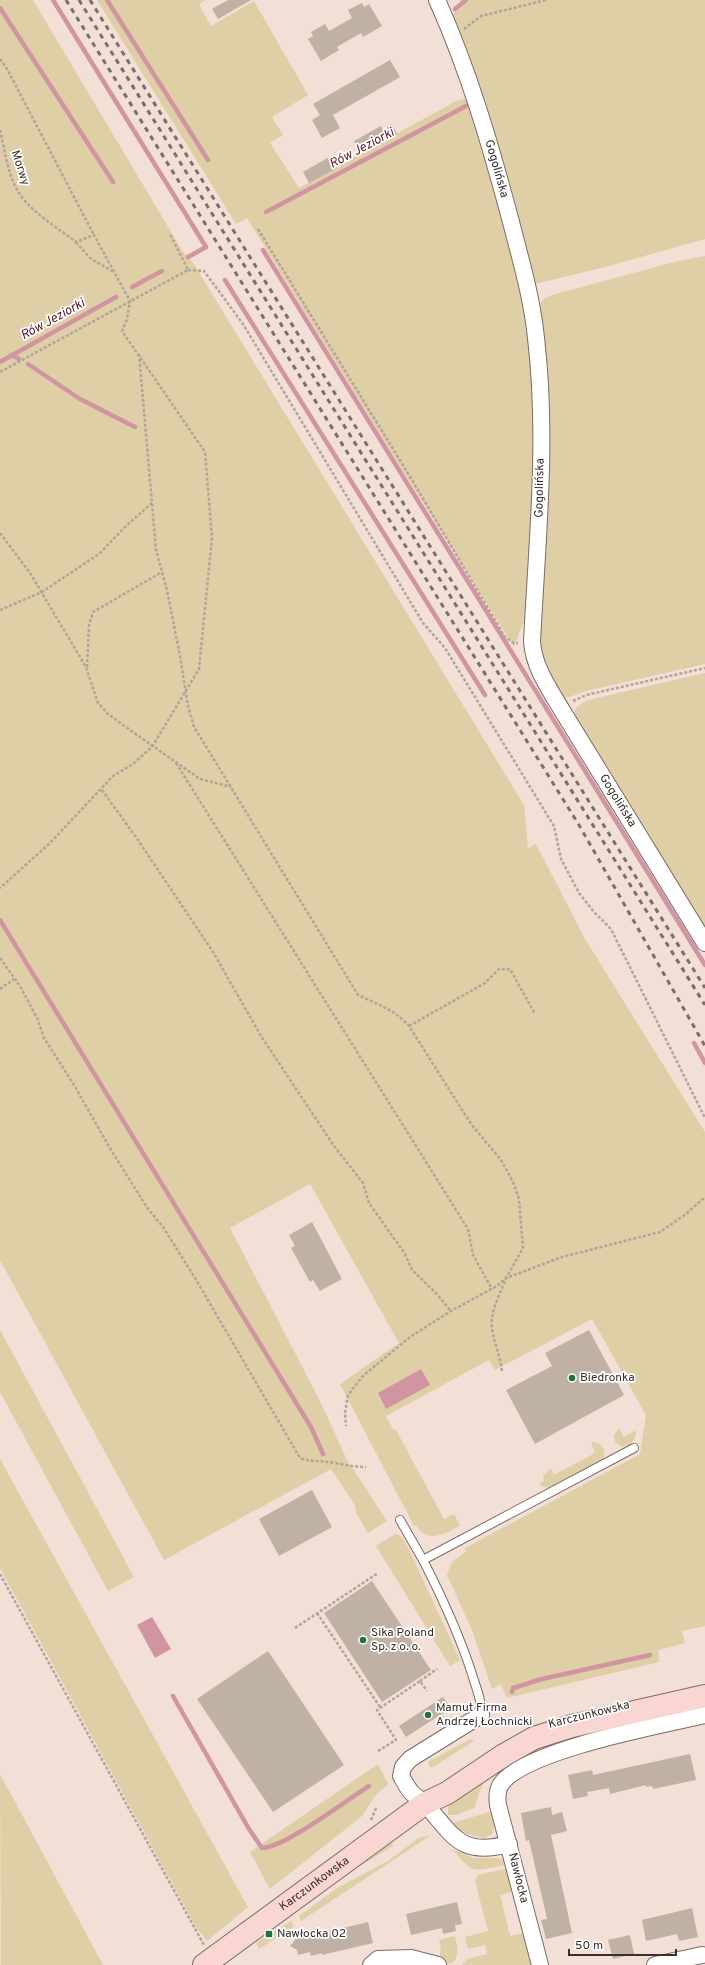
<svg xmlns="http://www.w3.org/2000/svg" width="705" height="1965" font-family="Overpass,sans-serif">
  <rect width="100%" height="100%" fill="#f2dfd5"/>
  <g fill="#decfa7">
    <path d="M0,0h33l150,252 9,9 332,544 4,43 8,-4 49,95 120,193v494l-23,5 3,12 -27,7 1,12 -152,36 -6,-14 -9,5 -20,-59 -25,-55 5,-13 14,-10 -1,-4 175,-94 6,-39 -54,-96 -97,51 -6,-10 -103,56 7,13 3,1 48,89 10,-5 6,12c-16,8 -33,18 -44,-1l-2,1 -74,-142 59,-41 -89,-159 -80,44 89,171 28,61 40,61 -19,12 -12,-20 -1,-8 -24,-36 -167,91 -164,-300z"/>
    <path d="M97,0h109l-7,4 12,22 43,-25 54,94 -36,22 11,18 -13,8 29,45 157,-87 8,-2 6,1 3,7 3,23 51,174 10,130 -5,175 -10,16 -8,22 -128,-203 -139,-226 -11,6z"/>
    <path d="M460,0h245v239l-100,28 -70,17 -25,-85 -59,-182 11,-13z"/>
    <path d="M705,256v408l-119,27 -16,6h-8c-18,-28 -22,-35 -22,-69l9,-136 -9,-188 5,-6 14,-5 119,-32z"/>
    <path d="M705,673v256l-131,-213c0,-9 7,-12 14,-16z"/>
    <path d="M0,1330l134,247 -26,14 -108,-199z"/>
    <path d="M619,1428l5,9 12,-7 -1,8 -5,7 -8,2 -7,-5 -1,-7z"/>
    <path d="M593,1442l7,2 4,6v7l-3,3 -52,28 -8,-2 -1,-3 4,-2 -1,-5 8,-7 3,6 41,-22 -4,-10z"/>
    <path d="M0,1459l248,448 -41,34 -11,-14 -196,-359z"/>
    <path d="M395,1534l6,2 8,13 51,111 -10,6 -74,-120z"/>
    <path d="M471,1739l3,2 -41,26h-3l-2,-4 1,-2z"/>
    <path d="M378,1764l10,20 -13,12 -13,20 -92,73 -20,-37z"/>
    <path d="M0,1774l103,191h-102z"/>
    <path d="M485,1777l-11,31 -18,7h-8v-11z"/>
    <path d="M492,1811l2,16 -2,7 -7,4c-13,-1 -23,-5 -32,-15z"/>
    <path d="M431,1835l-130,86 -2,-5 38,-28 51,-27 31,-23z"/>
    <path d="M391,1843l2,3 -35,21z"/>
    <path d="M452,1849l21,9h24l10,3 -3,4c-32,7 -30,9 -52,-16z"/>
    <path d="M509,1868l5,23 -14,4 10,41 14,-3 7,32h-69l5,-6 20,-5 -2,-9 -17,4 -3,-12 23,-6 -13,-50 3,-6z"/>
    <path d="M291,1921l3,5 -35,23 -3,-6z"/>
    <path d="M455,1936c2,10 5,18 -2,27 -6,1 -9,1 -14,-4l2,-10 -2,-9z"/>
  </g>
  <g fill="#d194a1">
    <path d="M421,1369l9,16 -44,24 -8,-16z"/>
    <path d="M152,1617l19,32 -16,9 -18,-33z"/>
  </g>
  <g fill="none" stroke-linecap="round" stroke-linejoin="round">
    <g stroke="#d194a1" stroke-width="4.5">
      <path d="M53,0l153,247 -18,10"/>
      <path d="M107,0l101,160"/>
      <path d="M0,8l113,174"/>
      <path d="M455,9l11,-9"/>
      <path d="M266,212l202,-107"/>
      <path d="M263,250l442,715"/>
      <path d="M225,280l260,415"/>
      <path d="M132,287l30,-16"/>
      <path d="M11,355l8,4"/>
      <path d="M0,362l116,-65"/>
      <path d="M28,364l52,35 55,28"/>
      <path d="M0,920l311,507 12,27"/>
      <path d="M694,1043l11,20"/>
      <path d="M512,1692l1,-4 29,-9 108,-24"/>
      <path d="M173,1696l76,133 13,19c22,0 85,-48 107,-62"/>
    </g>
  </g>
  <g fill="#bfb2a4">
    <path d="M228,0h23l-33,19 -6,-10z"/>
    <path d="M362,3l2,4 5,-3 13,22 -19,11 -2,-4 -24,14 2,3 -18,11 -13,-22 5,-3 -2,-4 14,-8 4,7 23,-13 -4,-8z"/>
    <path d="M390,60l10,17 -67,38 7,13 -18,10 -10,-18 8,-5 -7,-11z"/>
    <path d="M392,124l5,10 -37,18 -6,-11 27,-15 2,4z"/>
    <path d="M331,156l6,12 -28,15 -6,-11z"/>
    <path d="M312,1222l30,57 -22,12 -7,-11 -3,2 -19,-34 4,-2 -6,-11z"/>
    <path d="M589,1330l35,65 -89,49 -29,-54 46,-24 -7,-13z"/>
    <path d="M312,1490l20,37 -53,29 -20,-37z"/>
    <path d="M372,1581l59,89 -49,32 -58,-89z"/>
    <path d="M268,1651l76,114 -71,47 -76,-113z"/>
    <path d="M443,1697l8,11 -45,29 -7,-11z"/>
    <path d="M690,1754l6,26 -43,9 -1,-3 -6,1v-2l-36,9 -1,-6 -22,4 1,4 -15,3 -5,-24 24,-5 1,5z"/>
    <path d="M551,1807l1,8 10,-3 5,19 -16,4 21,98 -26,6 -5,-19 6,-1 -18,-79 -3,1 -5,-28z"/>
    <path d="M457,1902l5,22 -7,1 1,6 -13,3 -1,-6 -31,7 -5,-21z"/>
    <path d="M692,1908l6,29 -19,4 -2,-7 -31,7 -4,-21z"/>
    <path d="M368,1922l5,21 -51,12v-2l-11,3 -1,-4 -12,3 -1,-5 -7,-4 5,-6 -2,-6 23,-5 2,5z"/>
    <path d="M630,1935l4,19 -21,5 -5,-19z"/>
  </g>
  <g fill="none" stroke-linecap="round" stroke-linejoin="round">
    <defs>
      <g id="lane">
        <path d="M400,1520l23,40"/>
        <path d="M481,1715c1,-15 -5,-27 -9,-41 -13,-40 -30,-77 -49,-114l211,-112"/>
      </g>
      <g id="street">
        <path id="s1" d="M437,0c32,71 54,147 74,222 10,39 21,76 25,116 12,101 1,203 -4,304 2,26 18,48 31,70l142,231"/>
        <path d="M481,1715l-71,44 -7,8 -2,9c3,5 6,11 10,16 4,4 10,8 14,12 29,32 35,53 84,40"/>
        <path d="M371,1965l7,-6 33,-1 27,7"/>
        <path d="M540,1965l-42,-160c-1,-7 -1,-15 3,-21 24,-34 161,-59 204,-69"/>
        <path d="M655,1965l47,-10"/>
      </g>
      <g id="secondary">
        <path id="s2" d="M204,1965l220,-161 23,-11 57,-38 30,-17 38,-12 133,-30"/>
      </g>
    </defs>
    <use href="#lane" stroke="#7c6c64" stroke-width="10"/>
    <use href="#street" stroke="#7c6c64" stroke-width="18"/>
    <use href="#secondary" stroke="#7c6c64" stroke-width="24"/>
    <g stroke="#b2a39b" stroke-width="2.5" stroke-dasharray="3 2" stroke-linecap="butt">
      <path d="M464,29l17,-13 65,-16"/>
      <path d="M0,59l6,8 88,168"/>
      <path d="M0,130c5,21 8,48 21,66 13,18 37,32 55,46l18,-7 36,66 -3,18 -5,12 83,121 7,86 -13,131 -47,78 -19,17 -20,12 -63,67 -50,45"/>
      <path d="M258,229l148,241 99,167 9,6h4"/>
      <path d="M76,242l15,17 23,13"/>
      <path d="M188,270l16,1 39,53 180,299 22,25 109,178 7,33 18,34 15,19 17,17 94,189"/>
      <path d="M139,354l17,196 11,40 13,66 8,50 6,21 164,268c19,9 37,15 51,31l62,98 30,36 12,22 6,17 4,49 -17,30 -9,8 -46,25 -41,26 -47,39 -15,19 -3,18 1,13"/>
      <path d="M0,372l188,-102 -18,-36"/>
      <path d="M0,533l30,40 56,94 12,36 10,11 29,21 63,44 31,8"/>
      <path d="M0,610l42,-18 57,-38 28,-29 25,-22"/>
      <path d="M87,667l2,-42 4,-13 69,-40"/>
      <path d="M573,701l13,-6 119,-27"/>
      <path d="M176,763l292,466 5,26 19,34"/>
      <path d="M102,790l36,50 75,112 48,84 73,110 29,37 6,20 36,51 7,16 23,22 16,19"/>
      <path d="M0,958l20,28 18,34 6,18 30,47 37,65 37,59 15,18 32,51 105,180c15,5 21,2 35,5 11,2 20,4 31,4"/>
      <path d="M0,989l14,-10"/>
      <path d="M409,1026l76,-43 14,-14h11l25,45"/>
      <path d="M502,1371c-2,-15 -8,-28 -10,-43 -2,-16 8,-34 14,-50l56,-21 98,-25 26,-18 19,-17"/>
      <path d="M0,1574l204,371"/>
      <path d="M317,1613l63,94"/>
      <path d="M295,1628l83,-55"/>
      <path d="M420,1681l17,-12"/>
      <path d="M378,1751l18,-11 -19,-30 43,-29 7,10"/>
      <path d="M371,1820l5,-12"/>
    </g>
    <use href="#lane" stroke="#fff" stroke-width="8"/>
    <use href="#street" stroke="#fff" stroke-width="16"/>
    <use href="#secondary" stroke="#fad6d3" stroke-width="22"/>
    <g stroke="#7b6f69" stroke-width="3" stroke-dasharray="5 5" stroke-linecap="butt">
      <path d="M66,0l513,825 126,221"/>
      <path d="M79,0l626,1005"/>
      <path d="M90,0l615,988"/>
    </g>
  </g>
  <g fill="#207041" stroke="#fff" stroke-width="1.5">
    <circle cx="572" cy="1378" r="4"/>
    <circle cx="363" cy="1640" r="4"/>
    <circle cx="428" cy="1715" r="4"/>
    <rect x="265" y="1930" width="8" height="8" rx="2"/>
  </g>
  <g text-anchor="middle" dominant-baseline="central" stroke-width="3.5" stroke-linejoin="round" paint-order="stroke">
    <g font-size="12" fill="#372f2c" stroke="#fff">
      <text transform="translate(20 168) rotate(72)">Morwy</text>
      <text stroke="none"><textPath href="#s1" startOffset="179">Gogolińska</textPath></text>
      <text transform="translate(540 488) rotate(-89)">Gogolińska</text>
      <text stroke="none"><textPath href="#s1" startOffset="839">Gogolińska</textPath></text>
      <text transform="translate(589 1715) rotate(-14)">Karczunkowska</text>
      <text transform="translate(518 1878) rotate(76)">Nawłocka</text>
      <text stroke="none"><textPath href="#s2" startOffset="137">Karczunkowska</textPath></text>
    </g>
    <g font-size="12" fill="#372f2c" stroke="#fff" text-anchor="start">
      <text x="580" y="1378">Biedronka</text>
      <text x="371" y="1633">Sika Poland<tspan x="371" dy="14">Sp. z o. o.</tspan></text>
      <text x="436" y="1708">Mamut Firma<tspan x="436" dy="14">Andrzej Łochnicki</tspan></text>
      <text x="277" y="1934">Nawłocka 02</text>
    </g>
    <g font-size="13" font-style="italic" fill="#5f162e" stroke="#fff">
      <text transform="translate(362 149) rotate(-28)">Rów Jeziorki</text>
      <text transform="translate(53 320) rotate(-29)">Rów Jeziorki</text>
    </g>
  </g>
  <path d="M569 1949v6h107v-6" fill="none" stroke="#372f2c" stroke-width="2"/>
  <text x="575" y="1949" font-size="12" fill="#372f2c" stroke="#ffffff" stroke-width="3" paint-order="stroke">50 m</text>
</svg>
